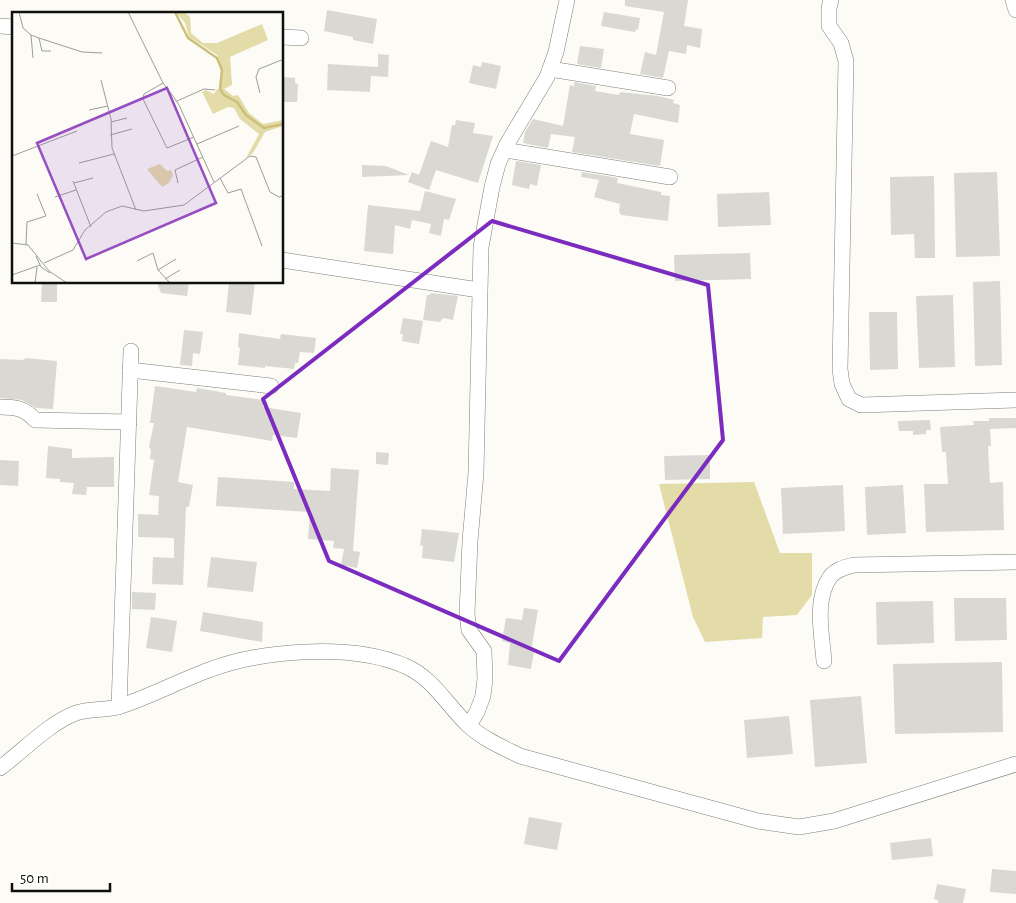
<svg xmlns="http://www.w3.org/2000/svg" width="1016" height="903" font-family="'Alegreya Sans',sans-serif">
  <rect width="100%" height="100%" fill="#fcfbf6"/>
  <path fill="#e4dca8" d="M754,482l26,71h32v42l-15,20 -34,2 -1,21 -57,4 -12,-25 -34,-133z"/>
  <g fill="#d9d8d2">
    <path d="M625,0h63l-4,26 18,3 -2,19 -13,-3 -1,9 -17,-3 -6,27 -23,-4 5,-22 11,3 8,-43 -39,-6z"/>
    <path d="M327,10l50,9 -4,25 -20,-4v-3l-29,-6z"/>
    <path d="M604,12l36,6 -2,12 -2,-1 -1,3 -34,-6z"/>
    <path d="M580,46l24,3 -3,19 -24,-4z"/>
    <path d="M378,54l11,1 -1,22 -17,-1 -1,16 -43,-2 1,-26 50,3z"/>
    <path d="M482,62l19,4 -5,23 -27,-6 4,-18 8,2z"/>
    <path d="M282,77l13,1v5l3,1 -1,18h-15z"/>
    <path d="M574,82l22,4 -1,5 24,4 1,-3 38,4 16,4 -1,3 7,2 -2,18 -44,-9 -4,20 34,6 -4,26 -88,-14 3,-15 -24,-3 -3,14 -25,-5 2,-11 8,-13 30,7 7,-41 4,1z"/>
    <path d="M456,120l19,3 -2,10 20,3 -15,47 -42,-13 -7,20 -21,-8 4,-10 7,3 12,-34 17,6 4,-22h3z"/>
    <path d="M516,161l25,4 -4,21 -7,-2 -1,5 -17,-4z"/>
    <path d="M362,165l24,1 23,9 -47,2z"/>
    <path d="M582,172l36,6 -1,5 44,9v3l9,1 -2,25 -47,-6 -2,-4 1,-7 -26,-7 5,-17 -18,-3z"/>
    <path d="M997,172l3,84 -44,1 -2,-84z"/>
    <path d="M934,176l1,82h-20l-1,-24 -23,1 -1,-58z"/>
    <path d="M425,191l31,8 -7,21 -5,-1 -3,17 -12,-3 2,-9 -19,-4 -2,9 -15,-4 -2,29 -29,-3 4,-46 52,6z"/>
    <path d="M769,192l2,33 -53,2 -1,-33z"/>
    <path d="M750,253l1,26 -76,2 -1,-26z"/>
    <path d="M1000,281l2,84 -27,1 -2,-84z"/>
    <path d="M42,282h15v20h-16z"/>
    <path d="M157,282h32l-2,14 -26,-3z"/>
    <path d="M229,282h26l-4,33 -25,-3z"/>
    <path d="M431,293l27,3 -5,24 -10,-2 -3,4 -17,-2 4,-25h3z"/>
    <path d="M953,295l2,72 -36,1 -3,-72z"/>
    <path d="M869,312h28l1,57 -28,1z"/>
    <path d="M403,318l20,3 -4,23 -17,-3 1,-7h-3z"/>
    <path d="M184,330l19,2 -3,22 -7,-1 -1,13 -12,-1z"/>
    <path d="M239,333l41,6 1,-5 35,4 -2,15 -14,-1 -2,11h-3l-1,6 -29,-3v2l-27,-3 2,-17 -2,-1z"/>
    <path d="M25,358l32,3 -4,48 -17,-1 -14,-8 -22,-2v-39l24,1z"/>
    <path d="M155,386l41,6 1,-4 29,5v2l38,5 -1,7 38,6 -4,25 -24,-3 -1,6 -85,-14 -9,55 15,3 -4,22h-3l-3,78 -31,-1 1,-27 21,1v-20l-36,-1v-23l20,1 1,-19 -10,-1 5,-35 -4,-1 1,-9 -2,-3 5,-24h-4z"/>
    <path d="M989,418h27v10l-26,1 1,17h-3l2,37 13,-1 1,48 -78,2 -2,-48h24l-2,-32h-4l-2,-25 34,-2 -1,-4h16z"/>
    <path d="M930,420l1,10h-5v4l-13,1v-4h-14l-1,-10z"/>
    <path d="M48,446l24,3v9l42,-1v30h-27l-1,8 -14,-1 2,-11 -14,-1v-3l-14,-1z"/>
    <path d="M376,452l13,1 -1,12 -12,-1z"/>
    <path d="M710,455v24l-45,1 -1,-24z"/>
    <path d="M0,460l19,1 -1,25 -18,-1z"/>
    <path d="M331,468l28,2 -6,81 7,1 -3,16 -16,-3 3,-16 -11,-1 1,-7 -26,-2 2,-27 -94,-6 2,-29 76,5v7l36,2z"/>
    <path d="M843,485l2,46 -62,3 -2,-46z"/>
    <path d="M903,485l3,48 -39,2 -2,-48z"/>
    <path d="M422,529l37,4 -5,29 -32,-4 1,-12 -3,-1z"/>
    <path d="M211,557l46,5 -4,30 -46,-5z"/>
    <path d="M132,592l24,1 -1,17 -23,-1z"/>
    <path d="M954,598h52l1,42 -52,1z"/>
    <path d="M933,601l1,42 -57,2 -1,-43z"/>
    <path d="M524,608l14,2 -7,41 3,1 -3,17 -23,-4 2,-22 -8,-2 4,-23 16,2z"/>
    <path d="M203,612l60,10 -1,20 -62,-11z"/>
    <path d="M151,617l26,4 -5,31 -26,-4z"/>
    <path d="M1002,662l1,70 -108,2 -2,-70z"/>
    <path d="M861,696l6,67 -52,4 -5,-67z"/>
    <path d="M789,716l4,38 -46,4 -3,-38z"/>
    <path d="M529,817l33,6 -5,27 -33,-6z"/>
    <path d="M931,838l2,18 -41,4 -2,-17z"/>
    <path d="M992,869l24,2v23l-26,-2z"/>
    <path d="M937,884l29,5 -3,14h-25v-3l-4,-1z"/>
  </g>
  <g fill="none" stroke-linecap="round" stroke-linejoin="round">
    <defs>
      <g id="street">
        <path d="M831,0l-2,8v18l12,17 5,18 -6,308 2,15 7,15 12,6 155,-5"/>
        <path d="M1013,0l3,10"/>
        <path d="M0,26l14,1"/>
        <path d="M282,37l19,1"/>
        <path d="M550,69l118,19"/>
        <path d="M505,150l165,27"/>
        <path d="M282,260l197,30"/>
        <path d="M130,370l141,16"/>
        <path d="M0,407c15,0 25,1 35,13l94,2"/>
        <path d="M824,661c-2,-26 -10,-61 6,-84 6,-8 16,-10 24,-12l162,-3"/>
        <path d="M119,707l12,-356"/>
        <path d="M469,725l8,-13 6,-16 2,-17 -1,-28 -15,-21 -2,-16 3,-73 6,-68 5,-226 11,-60 6,-23 9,-20 40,-67 9,-25 11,-52"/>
        <path d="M0,768c23,-17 49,-45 76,-55 14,-5 31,-2 45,-7 30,-10 58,-25 88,-36 53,-20 143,-27 196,-4 27,11 43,40 63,59 15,14 34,22 52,31l238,65 41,6 35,-6 182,-57"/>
      </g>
    </defs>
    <use href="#street" stroke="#7f7e79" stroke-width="16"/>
    <use href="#street" stroke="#fff" stroke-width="15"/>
  </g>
  <path fill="none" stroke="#7b2cbf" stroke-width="4" stroke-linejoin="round" d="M492,221l216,64 15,155 -164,221 -230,-100 -66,-162z"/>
  <g transform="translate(12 12)">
    <rect width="271" height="271" fill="#fcfbf6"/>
    <path d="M164,0h8l6,5 1,16 12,10h14l45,-19 6,16 -38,17 2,28 -8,4 9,7 5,-1 11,18 14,11 20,-4v6l-18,6 -12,21 -7,5 13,-24 -19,-15 -6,-11 -6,-1 -15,7 -11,-22 4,-2 8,4 3,-5h4l1,-22 -5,-12 -28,-18 -4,-14zM148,152l7,7 4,-1 2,5 -4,8 -7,4 -15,-18z" fill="#e4dca8"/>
    <path fill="none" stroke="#cbc07a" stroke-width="2.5" d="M163,0l13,26 29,20 5,12 -2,19 4,6 13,7 9,13 18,13 20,-4"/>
    <path fill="none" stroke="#9d9d99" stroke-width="1" d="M7,0l4,16 8,7 2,23M116,0l35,71M19,23l8,3 3,13h9M27,26l43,14 20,1M89,68l10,39 1,29 24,62M248,81l-4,-16 3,-8 25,-10M165,89l27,-12 11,1M77,98l19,-4M99,110l16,-4M98,123l22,-6M182,125l-27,11 -24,-49 1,-5 19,-11 10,13 6,9 35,77M185,132l42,-18M0,144l65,-25M67,151l35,-9M208,166l8,15 13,-4 21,57M61,169l18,46M62,171l19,-5M166,171l-3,-13 28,-13M43,185l21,-7M0,231l16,2 21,26 18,12M14,233l1,-23 19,-6 -9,-22M24,244l5,11 9,6M125,249l16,-8 5,17 12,13M32,251l29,-13 12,-20 21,-18 16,-6 22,5 40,-6 66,-49 6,1 14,35 9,5 5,-2M146,258l18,-11M0,263l28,-10M153,267l15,-9M23,271l2,-16"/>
    <path fill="#964ec2" fill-opacity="0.15" stroke="#964ec2" stroke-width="2.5" d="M155,76l49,115 -130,56 -49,-116z"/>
    <rect width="271" height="271" fill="none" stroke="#0f0f0d" stroke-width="2.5"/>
  </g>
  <path d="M12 883v8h98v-8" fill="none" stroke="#0f0f0d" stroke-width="2.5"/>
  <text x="20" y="883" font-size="15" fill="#0f0f0d" stroke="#fffffe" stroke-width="4" paint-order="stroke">50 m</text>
</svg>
